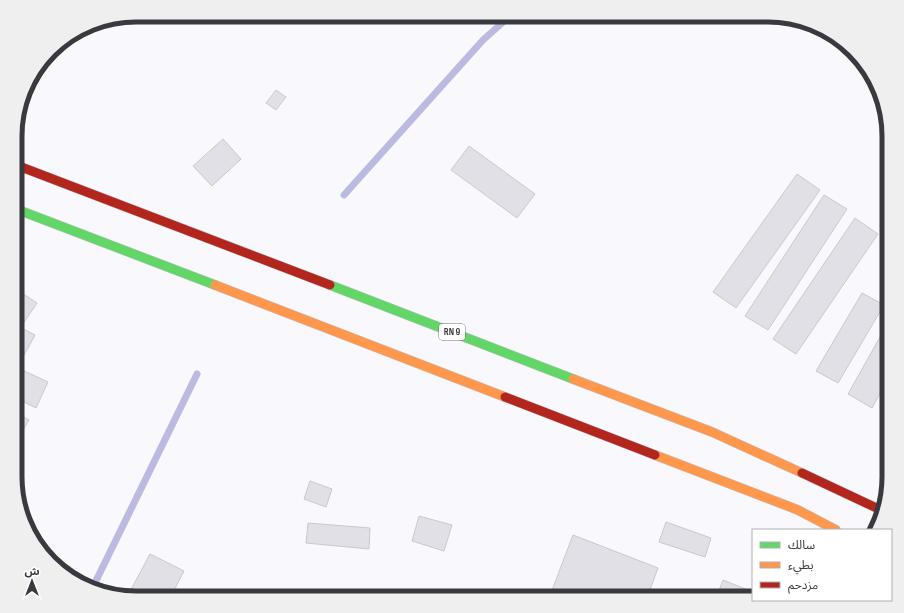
<svg xmlns="http://www.w3.org/2000/svg" width="904" height="613" font-family="'Sofia Sans Condensed','Noto Sans Arabic',sans-serif">
  <rect width="100%" height="100%" fill="#f9f9fd"/>
  <g fill="none" stroke-linecap="round" stroke-linejoin="round">
    <g stroke="#bbbbe2" stroke-width="7">
      <path d="M344,195l139,-155 28,-25"/>
      <path d="M92,589l105,-215"/>
    </g>
  </g>
  <g fill="#e0e0e6" stroke="#c9c9cd">
    <path d="M562,15h12l-8,5z"/>
    <path d="M276,90l10,7 -10,13 -10,-7z"/>
    <path d="M223,139l18,20 -29,27 -19,-20z"/>
    <path d="M469,146l66,48 -18,24 -66,-48z"/>
    <path d="M797,174l23,16 -84,118 -23,-16z"/>
    <path d="M824,195l23,14 -79,121 -23,-14z"/>
    <path d="M855,218l23,16 -82,120 -23,-15z"/>
    <path d="M16,289l21,14 -16,24 -5,-4z"/>
    <path d="M862,293l22,12 -46,78 -22,-12z"/>
    <path d="M889,321v56l-17,31 -24,-14z"/>
    <path d="M16,325l19,10 -13,24 -6,-4z"/>
    <path d="M16,367l32,15 -12,26 -20,-10z"/>
    <path d="M16,412l13,8 -13,22z"/>
    <path d="M310,481l22,8 -6,18 -22,-8z"/>
    <path d="M419,516l33,9 -8,26 -32,-10z"/>
    <path d="M666,522l45,16 -6,19 -46,-15z"/>
    <path d="M308,523l62,5 -1,21 -63,-6z"/>
    <path d="M573,535l85,33 -11,30h-98z"/>
    <path d="M150,554l34,17 -14,27 -43,-1z"/>
    <path d="M723,580l30,12v6h-37z"/>
  </g>
  <g fill="none" stroke-linecap="round" stroke-linejoin="round">
    <defs>
      <g id="fast">
        <path d="M16,209l199,76"/>
        <path d="M330,285l243,94"/>
      </g>
      <g id="slow">
        <path d="M215,285l290,112"/>
        <path d="M573,379l139,53 90,41"/>
        <path d="M655,455l143,55 38,20"/>
      </g>
      <g id="jam">
        <path d="M16,165l314,120"/>
        <path d="M505,397l150,58"/>
        <path d="M802,473l81,38"/>
      </g>
    </defs>
    <use href="#fast" stroke="#c1c1c5" stroke-width="10"/>
    <use href="#slow" stroke="#c1c1c5" stroke-width="10"/>
    <use href="#jam" stroke="#c1c1c5" stroke-width="10"/>
    <use href="#fast" stroke="#63d668" stroke-width="9"/>
    <use href="#slow" stroke="#ff974d" stroke-width="9"/>
    <use href="#jam" stroke="#b3261e" stroke-width="9"/>
  </g>
  <g text-anchor="middle" dominant-baseline="central" stroke-width="4" stroke-linejoin="round" paint-order="stroke">
    <rect fill="#fff" stroke="#747479" stroke-width="1" x="439" y="324" width="26" height="16" rx="3"/>
    <g font-size="10" font-weight="bold" fill="#393940">
      <text x="452" y="332">RN 9</text>
    </g>
  </g>
  <path d="M0 0H904V613H0ZM136 22H768A114 114 0 0 1 882 136V477A114 114 0 0 1 768 591H136A114 114 0 0 1 22 477V136A114 114 0 0 1 136 22Z" fill="#efeff0" fill-rule="evenodd"/>
  <path fill="none" stroke="#393940" stroke-width="5" d="M136 22H768A114 114 0 0 1 882 136V477A114 114 0 0 1 768 591H136A114 114 0 0 1 22 477V136A114 114 0 0 1 136 22Z"/>
  <rect x="752" y="529" width="140" height="72" fill="#ffffff" stroke="#b0b0b3"/>
  <rect x="760" y="542" width="20" height="6" fill="#63d668" stroke="#b0b0b3"/>
  <text x="788" y="549" font-size="12" fill="#393940">سالك</text>
  <rect x="760" y="562" width="20" height="6" fill="#ff974d" stroke="#b0b0b3"/>
  <text x="788" y="569" font-size="12" fill="#393940">بطيء</text>
  <rect x="760" y="582" width="20" height="6" fill="#b3261e" stroke="#b0b0b3"/>
  <text x="788" y="589" font-size="12" fill="#393940">مزدحم</text>
  <g transform="translate(32 581)" stroke="#ffffff" stroke-width="3" paint-order="stroke">
  <path d="M0-3L7 15L0 10L-7 15Z" fill="#393940"/>
  <text y="-6" font-size="11" font-weight="bold" text-anchor="middle" fill="#393940">ش</text>
  </g>
</svg>
